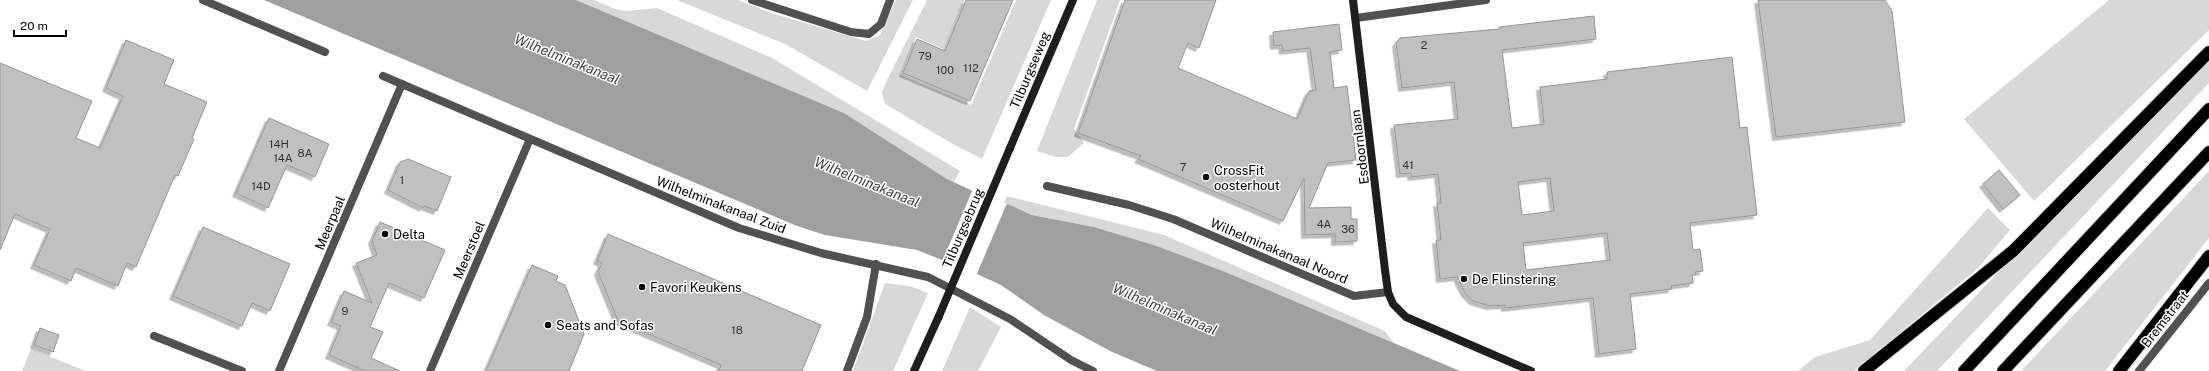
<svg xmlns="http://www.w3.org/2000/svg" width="2209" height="371" font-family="'Public Sans',sans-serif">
  <defs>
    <filter id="shadow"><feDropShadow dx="-3.5" dy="3.5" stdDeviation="0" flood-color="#0004"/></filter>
  </defs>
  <rect width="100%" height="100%" fill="#fff"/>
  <g fill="#d8d8d8">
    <path d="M576,0h18l21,9 12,2 30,-3 115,50 188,113 -6,11 -7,-3 -103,-66z"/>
    <path d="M677,0h62l32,13 95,28 14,-6 16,-35h17l-46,91 -82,-47z"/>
    <path d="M927,0h37l-21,49 -27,-12 -16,38 71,30 45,-105h35l-69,159 -31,-16 -66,-39 -3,-11 4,-11z"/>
    <path d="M1097,0h23l-46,129 10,14 -16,14h-12l-19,-6z"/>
    <path d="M2109,0h100v30l-175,171 -70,-82z"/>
    <path d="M2209,50v33l-272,288h-33l87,-91 53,-61z"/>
    <path d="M2209,171v67l-104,133h-84z"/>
    <path d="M1007,196l157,39 221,96 9,12 -166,-70 -71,-27 -63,-19 -62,-12 -24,-11 -3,2 -2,-1z"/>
    <path d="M1988,208l22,22 -32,38 -124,103h-56l17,-14 55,-17z"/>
    <path d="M885,283l25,3 18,7 -35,78h-40z"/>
    <path d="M970,307l31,20 -23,44h-36z"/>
    <path d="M31,349l55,22h-64z"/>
  </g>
  <path fill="#9f9f9f" d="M264,0h312l268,113 103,66 58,27 3,-2 24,11 62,12 63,19 71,27 232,98h-303l-47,-20 -66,-36 -43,-30 -57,-26 -2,1 -25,-10 -92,-15 -28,-9z"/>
  <path fill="#fff" d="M973,189l33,15 1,-1 -31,73 -32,-15 -2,1z"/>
  <g fill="#c0c0c0" stroke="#959595" fill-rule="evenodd" filter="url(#shadow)">
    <path d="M966,0h47l-43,101 -67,-28 14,-34 28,12z"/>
    <path d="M1125,0h91l-17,48 -11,-5 -10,25 119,51 12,-28 7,-1 -6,-42 -27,3 -1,-6 -8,1 -1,-14 66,-8 3,26 -12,2 4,36 13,-2 9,74 -28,3 -19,45 42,-1v12h6v22l-22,1v-8l-30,1 -1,-57 -21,43 -145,-62 3,-3 -63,-23z"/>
    <path d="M1758,0h127l7,11 13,111 -129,15z"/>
    <path d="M1594,16l2,23 -94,11 10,78 32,-4 -4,-37 67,-8v-7l125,-15 8,71 7,-1 10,88 -67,8 3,27 7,-1 3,22 -8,1 1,3h-4l1,8 -22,3 1,3 -42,5 6,55 -37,5 -6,-56 -88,10v-3l-15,1 -17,-5 -8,-8 -8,-16 -17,2 -4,-39h5l-4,-37h4l-3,-29 -27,3v-4l-11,1 -6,-49 64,-6 -4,-37 -52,6 -6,-45 4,-5 99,-9v-2zM1550,178l4,33 -32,4 -4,-33zM1607,233l3,27 -84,10 -3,-27z"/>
    <path d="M126,40l48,20 -10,24 43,18 -15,36 2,1 -16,37 -3,-1 -39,92 -9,-4 -9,23 -42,-18 -5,13 -37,-16 16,-36 -35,-15 -15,36v-187l92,38 -16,37 24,10 23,-52 -17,-8z"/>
    <path d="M269,118l60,26 -14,33 -28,-12 -19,43 -32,-15z"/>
    <path d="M408,159l43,18 -14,34 -13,-5 -1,2 -35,-18 12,-28z"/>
    <path d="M1999,170l21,25 -17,14 -20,-25z"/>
    <path d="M380,222l65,28 -21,48 -35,-15 -19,44 13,5 -12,26 29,13h-35l-36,-16 12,-29 -10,-4 13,-31 28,12 -16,-40 21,-8 -5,-14z"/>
    <path d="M203,227l87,37 -20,47 -18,-8 -10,23 -69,-30z"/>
    <path d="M608,234l213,91 -19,46h-83l2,-6 -103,-44 -20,-49 4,-9 -5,-2z"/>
    <path d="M532,265l26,11 -2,5 9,4 19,49 -15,37h-83z"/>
    <path d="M40,328l19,7 -6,17 -19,-7z"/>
  </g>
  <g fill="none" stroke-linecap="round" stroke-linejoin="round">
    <defs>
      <g id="highway">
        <path d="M1864,371l149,-120 196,-199"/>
        <path d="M1964,371l245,-262"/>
        <path d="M2003,371l206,-219"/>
        <path d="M2119,371l90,-115"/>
      </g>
    </defs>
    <use href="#highway" stroke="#dbdbdb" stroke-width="14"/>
    <g stroke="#515151" stroke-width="8">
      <path d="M203,0l122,52"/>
      <path d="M752,0l99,32 18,2 12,-10 9,-24"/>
      <path d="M1356,18l130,-18"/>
      <path d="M383,76l356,152 82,25 107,24 82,42 61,41 22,11"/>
      <path d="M1047,186l82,19 44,14 181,77 34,-4"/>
      <path d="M154,336l88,35"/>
      <path d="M279,371l123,-287"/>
      <path d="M430,371l100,-232"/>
      <path d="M847,371l20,-54 9,-53"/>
      <path d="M2139,371l70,-88"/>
    </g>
    <g stroke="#1e1e1e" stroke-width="8">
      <path d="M1353,0l32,270 3,22 5,12 13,13 125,54"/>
      <path d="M1010,148l63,-148"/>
      <path d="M914,371l25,-55"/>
    </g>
    <use href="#highway" stroke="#000" stroke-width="12"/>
    <path stroke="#1e1e1e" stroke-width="8" d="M939,316l71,-168"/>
  </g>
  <g fill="#000" stroke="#fff" stroke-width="1.5">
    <circle cx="1206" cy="177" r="4"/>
    <circle cx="385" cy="234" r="4"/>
    <circle cx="1464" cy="279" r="4"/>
    <circle cx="642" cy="287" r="4"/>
    <circle cx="548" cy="325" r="4"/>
  </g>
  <g text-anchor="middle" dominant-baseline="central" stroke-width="3" stroke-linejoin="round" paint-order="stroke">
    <g font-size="11" fill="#303030">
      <text x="1424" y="45">2</text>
      <text x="925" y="56">79</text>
      <text x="971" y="68">112</text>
      <text x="945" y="70">100</text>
      <text x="279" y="144">14H</text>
      <text x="305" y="153">8A</text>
      <text x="283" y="158">14A</text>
      <text x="1408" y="165">41</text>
      <text x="1183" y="167">7</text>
      <text x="402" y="180">1</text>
      <text x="261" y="186">14D</text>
      <text x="1324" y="224">4A</text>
      <text x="1348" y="229">36</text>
      <text x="345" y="311">9</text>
      <text x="737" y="330">18</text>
    </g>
    <g font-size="13" fill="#000" stroke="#fff">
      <text transform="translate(1030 70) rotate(-67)">Tilburgseweg</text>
      <text transform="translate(1360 147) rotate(-97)">Esdoornlaan</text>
      <text transform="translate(721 205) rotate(21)">Wilhelminakanaal Zuid</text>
      <text transform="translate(330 223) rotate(-67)">Meerpaal</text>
      <text transform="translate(963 228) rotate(-67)">Tilburgsebrug</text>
      <text transform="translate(469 250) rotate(-67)">Meerstoel</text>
      <text transform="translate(1279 251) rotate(23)">Wilhelminakanaal Noord</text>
      <text transform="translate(2165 319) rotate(-52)">Bremstraat</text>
    </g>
    <g font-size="13" fill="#000" stroke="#fff" text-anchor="start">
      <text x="1214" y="170">CrossFit<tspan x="1214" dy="15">oosterhout</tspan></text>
      <text x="393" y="234">Delta</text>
      <text x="1472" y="279">De Flinstering</text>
      <text x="650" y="287">Favori Keukens</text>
      <text x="556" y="325">Seats and Sofas</text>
    </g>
    <g font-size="14" font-style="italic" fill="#404040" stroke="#fff">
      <text transform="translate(567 59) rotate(22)">Wilhelminakanaal</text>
      <text transform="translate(867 182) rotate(22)">Wilhelminakanaal</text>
      <text transform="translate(1165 309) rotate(23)">Wilhelminakanaal</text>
    </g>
  </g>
  <path d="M14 30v6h52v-6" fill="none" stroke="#000000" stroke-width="2"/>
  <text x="20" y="30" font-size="12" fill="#000000" stroke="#ffffff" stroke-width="3" paint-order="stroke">20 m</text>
</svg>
